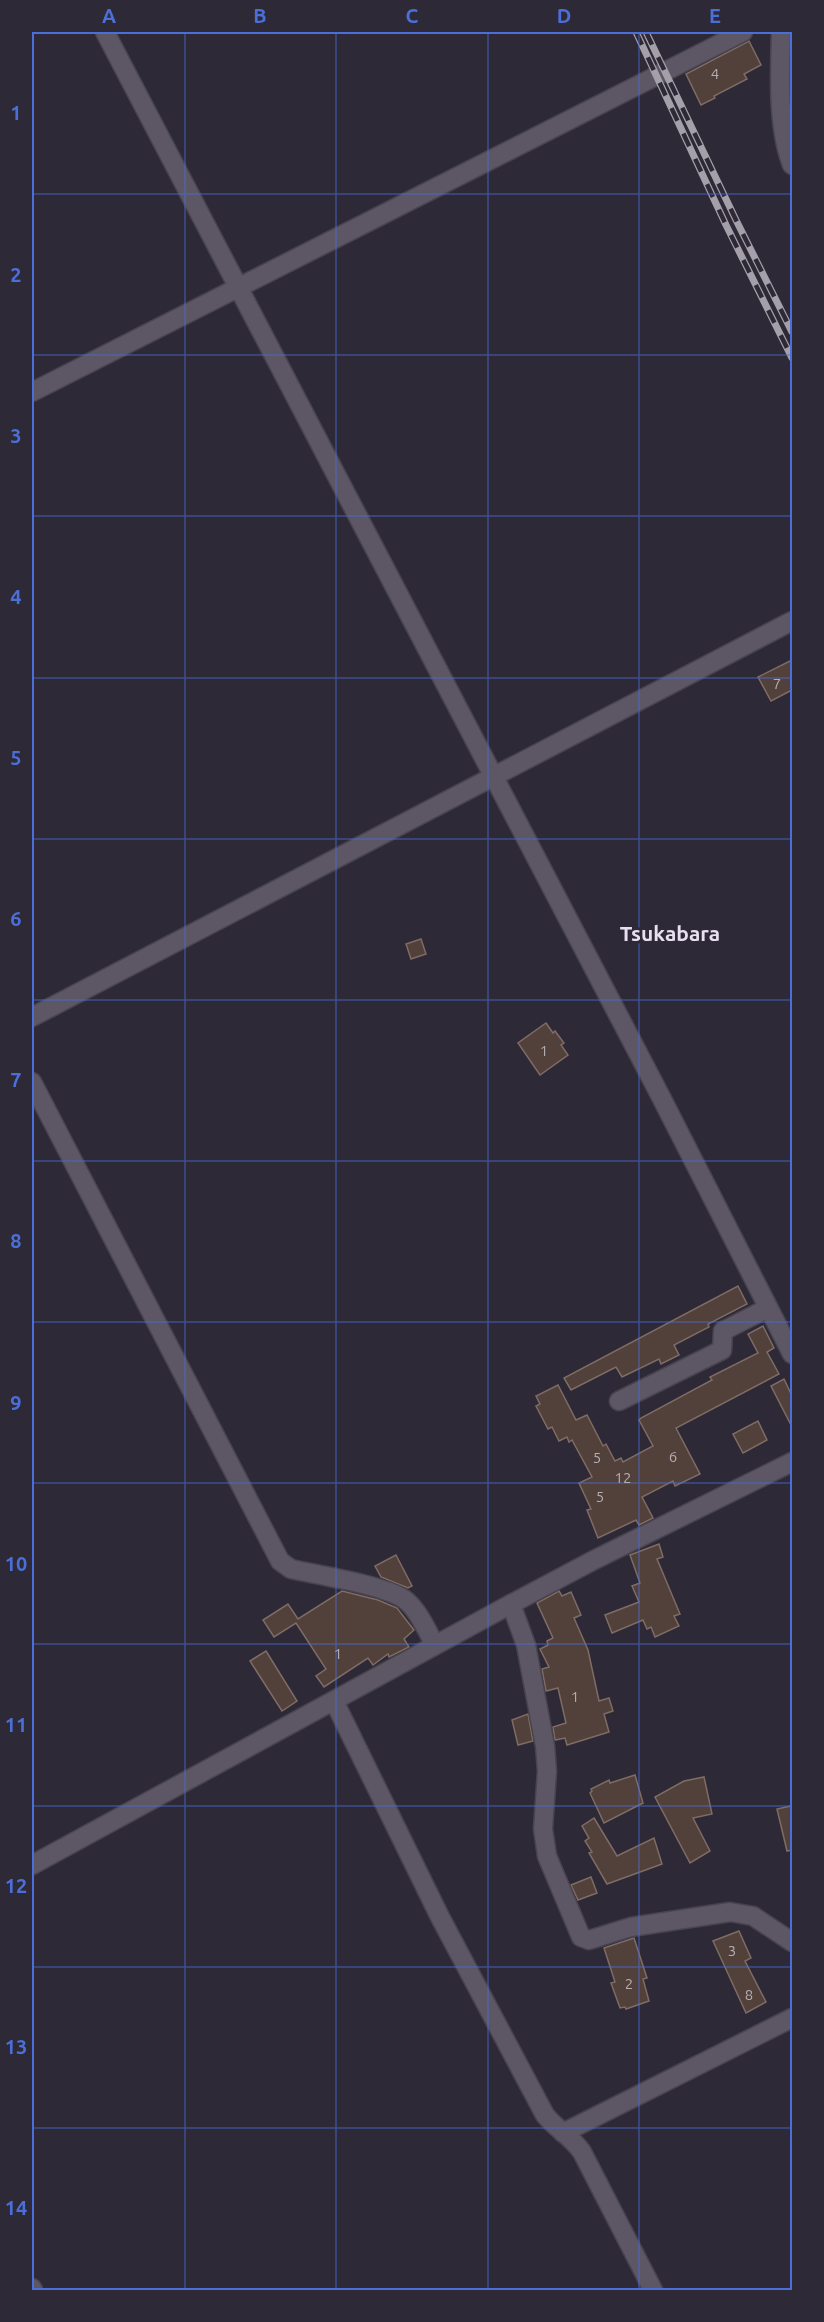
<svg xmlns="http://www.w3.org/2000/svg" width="824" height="2322" font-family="Ubuntu,sans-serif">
  <rect width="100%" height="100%" fill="#2e2936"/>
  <g fill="#51413a" stroke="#7e6c65" stroke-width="1.5">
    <path d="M749,41l12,24 -17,9 3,5 -33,17 1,2 -14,7 -15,-31z"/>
    <path d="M792,660v30l-21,11 -13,-24z"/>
    <path d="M421,939l5,15 -15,5 -5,-15z"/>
    <path d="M546,1023l7,10 2,-2 9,12 -3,2 7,10 -28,20 -22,-32z"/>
    <path d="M738,1286l9,18 -39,20 1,3 -35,18 5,10 -18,9 -2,-5 -37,18 -6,-10 -45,23 -7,-12z"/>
    <path d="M763,1326l11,22 -7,4 12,22 -103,54 24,46 -25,12 -2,-5 -31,16 11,21 -14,7 -3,-5 -38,18 -11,-28 4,-1 -12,-26 13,-6 -20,-37 -3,2 -2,-5 -8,4 -7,-14 -4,2 -12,-23 4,-2 -4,-8 22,-11 18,35 11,-5 16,31 3,-2 9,17 6,-3 2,4 30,-16 -14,-26 2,-2 71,-38 -2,-3 48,-24 -10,-19z"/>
    <path d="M784,1379l8,17v31l-21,-41z"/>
    <path d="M758,1421l9,19 -24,13 -10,-19z"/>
    <path d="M659,1544l4,13 -6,2 23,55 -6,2 5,10 -24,11 -4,-10 -4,2 -4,-9 -31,13 -7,-18 34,-13 -7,-16 8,-3 -10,-28z"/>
    <path d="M396,1555l16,31 -4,2 -27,-11 -6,-11z"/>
    <path d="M342,1591l36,9 19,8 17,22 -10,9 5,8 -20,10 -1,-3 -15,11 -5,-7 -44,29 -8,-11 10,-7 -30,-46 -22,14 -11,-17 25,-16 10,15z"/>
    <path d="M559,1591l3,5 9,-4 10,23 -7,3 14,32 11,51 10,-3 4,13 -9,3 5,18 -42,13 -2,-7 -10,2 -2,-13 13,-4 -8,-35 -12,3 -4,-22 7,-2 -9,-18 8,-4 -1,-4 6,-3 -16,-35z"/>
    <path d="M266,1651l31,50 -15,10 -32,-50z"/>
    <path d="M528,1714l5,27 -15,4 -6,-25z"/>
    <path d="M635,1775l8,28 -39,20 -14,-30 2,-2 -1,-2 18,-9 1,3z"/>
    <path d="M704,1777l8,37 -19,4 17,33 -20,12 -35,-66 29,-16z"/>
    <path d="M791,1806l1,44 -5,1 -10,-42z"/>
    <path d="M594,1818l23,38 37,-18 8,26 -55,20 -18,-31 3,-1 -7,-11 4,-3 -7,-12z"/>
    <path d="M591,1877l6,16 -19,7 -7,-15z"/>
    <path d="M739,1931l12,27 -6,3 21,41 -20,11 -33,-72z"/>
    <path d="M634,1938l13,40 -4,1 6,22 -23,8 -1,-2 -5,1 -9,-25 4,-1 -11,-34z"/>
  </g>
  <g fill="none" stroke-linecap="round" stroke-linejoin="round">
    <defs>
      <g id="minor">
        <path d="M105,32l556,1065 131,257"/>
        <path d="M781,32c-1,42 -4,94 11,133"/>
        <path d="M32,392l711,-360"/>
        <path d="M32,1017l760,-396"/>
        <path d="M32,1082l248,479 11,8c27,6 92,16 113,30 14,10 23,32 31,46"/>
        <path d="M619,1401l103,-51 1,-19 45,-23"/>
        <path d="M511,1604l15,41 19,101 2,25 -4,58 4,27 34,81 8,3 42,-13 99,-15 23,4 39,26"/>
        <path d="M334,1701l106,216 105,198c11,14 27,22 37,37l71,138"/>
        <path d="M32,1865l479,-261 83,-44 198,-98"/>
        <path d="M563,2133l229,-115"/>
        <path d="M32,2288l1,2"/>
      </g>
    </defs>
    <use href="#minor" stroke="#48444f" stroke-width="21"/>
    <use href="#minor" stroke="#5c5665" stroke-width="18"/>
    <defs>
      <g id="rail">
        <path d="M636,32l90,193 66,133"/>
        <path d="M646,32l90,188 56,112"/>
      </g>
    </defs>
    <use href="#rail" stroke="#a4a0aa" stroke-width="7"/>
    <use href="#rail" stroke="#2e2936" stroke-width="4.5" stroke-dasharray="14" stroke-linecap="butt"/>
  </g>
  <path fill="none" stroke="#4b6fd9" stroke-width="1.5" stroke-opacity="0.55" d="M185,32v2258M336,32v2258M488,32v2258M639,32v2258M32,194h760M32,355h760M32,516h760M32,678h760M32,839h760M32,1000h760M32,1161h760M32,1322h760M32,1483h760M32,1644h760M32,1806h760M32,1967h760M32,2128h760"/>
  <g text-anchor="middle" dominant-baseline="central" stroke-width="6" stroke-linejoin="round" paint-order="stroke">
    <g font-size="15" fill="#b4aeb3">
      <text x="715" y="73">4</text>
      <text x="777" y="683">7</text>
      <text x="544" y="1050">1</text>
      <text x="673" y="1456">6</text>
      <text x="597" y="1457">5</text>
      <text x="623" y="1477">12</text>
      <text x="600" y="1496">5</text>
      <text x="338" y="1653">1</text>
      <text x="575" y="1696">1</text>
      <text x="732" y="1950">3</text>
      <text x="629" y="1983">2</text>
      <text x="749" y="1994">8</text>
    </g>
    <g font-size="21" font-weight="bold" fill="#e6e0f1" stroke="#2e2936">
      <text x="670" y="933">Tsukabara</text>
    </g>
  </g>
  <rect width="824" height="2322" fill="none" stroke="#2e2936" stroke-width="66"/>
  <rect x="33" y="33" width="758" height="2256" fill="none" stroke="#4b6fd9" stroke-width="2"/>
  <g font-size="20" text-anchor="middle" font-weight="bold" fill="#4b6fd9">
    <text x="109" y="23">A</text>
    <text x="260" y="23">B</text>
    <text x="412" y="23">C</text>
    <text x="564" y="23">D</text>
    <text x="715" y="23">E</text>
    <text x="16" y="120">1</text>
    <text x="16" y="282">2</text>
    <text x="16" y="443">3</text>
    <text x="16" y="604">4</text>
    <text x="16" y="765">5</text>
    <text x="16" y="926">6</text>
    <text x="16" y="1087">7</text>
    <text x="16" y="1248">8</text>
    <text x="16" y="1410">9</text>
    <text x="16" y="1571">10</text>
    <text x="16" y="1732">11</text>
    <text x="16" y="1893">12</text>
    <text x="16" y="2054">13</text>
    <text x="16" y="2215">14</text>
  </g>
</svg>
